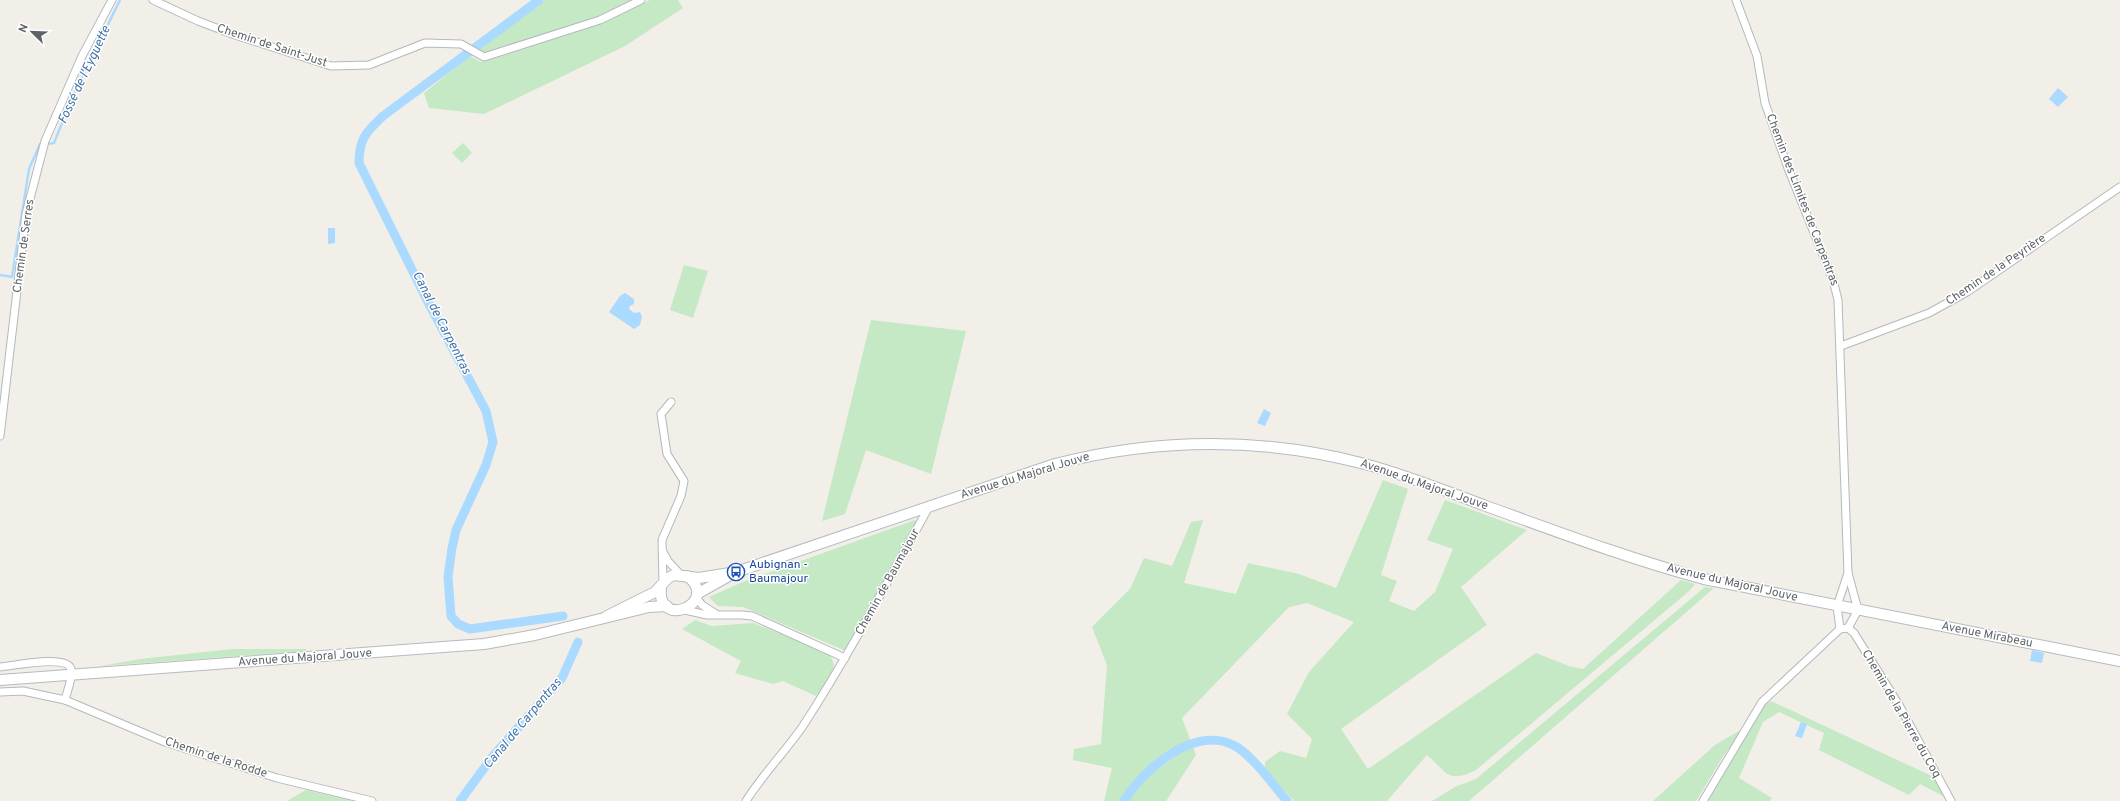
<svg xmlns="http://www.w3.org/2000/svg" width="2120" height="801" font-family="Overpass,sans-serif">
  <rect width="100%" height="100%" fill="#f1efe8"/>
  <g fill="#c5e8c5">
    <path d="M545,0h89l-31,16 -120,38 -7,-5z"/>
    <path d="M650,0h28l5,8 -58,38 -141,68 -55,-6 -5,-15 46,-37 11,6 120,-39z"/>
    <path d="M463,143l9,10 -10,10 -10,-10z"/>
    <path d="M684,265l24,6 -15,47 -23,-8z"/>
    <path d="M871,320l95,11 -35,143 -65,-24 -21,64 -23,7z"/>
    <path d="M1383,480l25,9 -27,86 16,6 -8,20 25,10 21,-19 18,-43 -26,-9 18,-40 82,30 -66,57 26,38 -146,104 27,40 168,-116 33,13 14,3 98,-89 14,4 -7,8 -212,178c-29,14 -28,3 -49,-15l-40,46h-93l-29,-31v-8l15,-11 26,7 6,-19 -25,-25 22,-42 45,-50 -47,-19 -18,4 -107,111 14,37 -30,46h-62l8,-33 -39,-8 1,-11 27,-5 6,-79 -15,-38 38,-38 14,-31 28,8 19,-44 12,-2 -19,63 52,11 12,-31 51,11 37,14z"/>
    <path d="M915,520l3,4 -72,127 -103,-44 -25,-1 -9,-9 36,-16z"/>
    <path d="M1705,587l9,1 -245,213h-37l23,-14 21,-8z"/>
    <path d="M695,620l17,6 41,-3 75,30c14,18 0,28 -12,43l-33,-15 -10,3 -38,-11 6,-12 -59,-32z"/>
    <path d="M232,649h73l2,2 -206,15 39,-7z"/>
    <path d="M1771,701l165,77 11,20 -27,-14 -11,11 -90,-45 5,-17 -45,-21 -16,10 -24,56 33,20 -2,3h-62l56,-95z"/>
    <path d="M1744,728l-20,27 -28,46h-43l62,-56z"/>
    <path d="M306,790l46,11h-65z"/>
  </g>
  <g fill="#aadaff">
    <path d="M2058,88l10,9 -10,10 -9,-8z"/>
    <path d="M328,228h7v15l-7,1z"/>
    <path d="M625,293l9,6v5l-4,2 -1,3 5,4 6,-1 2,5 -2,8 -6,4 -25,-17 11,-16z"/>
    <path d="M1264,409l7,4 -6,13 -8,-3z"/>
    <path d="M2032,650l12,3 -2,10 -12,-2z"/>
    <path d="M1801,722l6,2 -5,14 -7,-2z"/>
  </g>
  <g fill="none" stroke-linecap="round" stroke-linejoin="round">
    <g stroke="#aadaff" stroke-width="2.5">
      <path d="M46,144l8,-1 19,-47 47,-96"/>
      <path d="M0,275l12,2 17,-108 11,-25"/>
    </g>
    <g stroke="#aadaff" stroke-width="9">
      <path d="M539,0l-156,116c-17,16 -24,23 -24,47l71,143 56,105 7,31 -7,23 -30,65 -4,18 -4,29 3,39 7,8 12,5 93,-13"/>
      <path d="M460,801l33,-45 69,-78 16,-36"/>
      <path d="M1124,801c19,-32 72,-77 111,-55 18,10 38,39 52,55"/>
    </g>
    <defs>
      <g id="minor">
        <path d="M153,0l45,21 37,14 96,31 38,-1 56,-22 36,1 23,13 116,-37 41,-20"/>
        <path d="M1736,0l21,56 8,47 23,65 45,112 5,20 10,273 10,37 -10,18"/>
        <path d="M1841,346l88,-33 38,-21 153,-105"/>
        <path d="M0,436l26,-222 19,-73 37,-85 30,-56"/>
        <path d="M663,552l5,9 12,13"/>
        <path d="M663,583l-1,-43 19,-44 3,-15 -17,-27 -6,-40 10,-12"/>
        <path d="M696,597l6,8 14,9"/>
        <path d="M685,610l22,5h35l10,1 93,42"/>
        <path d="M1848,628l6,5 45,72 52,96"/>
        <path d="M1840,629l-3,-23 11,-33"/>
        <path d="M0,667c13,-1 67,-13 71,2 2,9 -4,22 -6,31"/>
        <path d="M0,692l23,-1 42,9 100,42 112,36 95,23"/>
        <path d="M746,801c17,-27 39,-49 57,-75 46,-71 86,-147 127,-221"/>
        <path d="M1703,801l59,-99 78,-73 8,-1"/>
      </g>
      <g id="secondary">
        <path d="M661,587c-5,45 61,15 26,-11"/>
        <path d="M697,594l30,-17"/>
        <path d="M607,616l48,-24 13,-14 6,-3 25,3 37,-6 319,-108c102,-26 207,-27 310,0 41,11 81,27 121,42 72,26 144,53 218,73l416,82"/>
        <path d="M0,680l484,-36 51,-9 114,-28 18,-1"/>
      </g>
    </defs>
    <use href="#minor" stroke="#b5b8bc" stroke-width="9"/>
    <use href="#secondary" stroke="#b6babf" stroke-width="12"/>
    <use href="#minor" stroke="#fff" stroke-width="7"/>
    <use href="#secondary" stroke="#fff" stroke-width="10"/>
  </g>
  <defs>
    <symbol id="bus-ring" viewBox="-11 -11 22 22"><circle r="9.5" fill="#fff" stroke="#1a4fb4" stroke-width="1.5"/><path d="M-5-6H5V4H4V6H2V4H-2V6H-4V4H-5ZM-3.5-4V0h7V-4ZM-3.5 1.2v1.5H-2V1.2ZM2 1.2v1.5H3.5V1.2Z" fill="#1a4fb4"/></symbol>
  </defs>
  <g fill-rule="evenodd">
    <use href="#bus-ring" x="726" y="562" width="20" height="20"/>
  </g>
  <g text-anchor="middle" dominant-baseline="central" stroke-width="3" stroke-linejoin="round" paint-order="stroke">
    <g font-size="12" fill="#5f6368" stroke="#fff">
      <text transform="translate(272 46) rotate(18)">Chemin de Saint-Just</text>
      <text transform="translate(1802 200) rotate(69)">Chemin des Limites de Carpentras</text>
      <text transform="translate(24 246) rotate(-82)">Chemin de Serres</text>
      <text transform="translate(1996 270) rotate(-34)">Chemin de la Peyrière</text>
      <text transform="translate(1025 476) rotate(-17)">Avenue du Majoral Jouve</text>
      <text transform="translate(1424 485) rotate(19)">Avenue du Majoral Jouve</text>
      <text transform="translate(888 582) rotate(-61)">Chemin de Baumajour</text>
      <text transform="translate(1732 583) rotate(13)">Avenue du Majoral Jouve</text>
      <text transform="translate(1987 635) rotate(11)">Avenue Mirabeau</text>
      <text transform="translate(305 658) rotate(-4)">Avenue du Majoral Jouve</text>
      <text transform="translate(1901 714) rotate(60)">Chemin de la Pierre du Coq</text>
      <text transform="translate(216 758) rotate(18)">Chemin de la Rodde</text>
    </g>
    <g font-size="12" fill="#164399" stroke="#fff" text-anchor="start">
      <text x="749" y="565">Aubignan -<tspan x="749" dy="14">Baumajour</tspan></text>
    </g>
    <g font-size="13" font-style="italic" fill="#4174aa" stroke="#fff">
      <text transform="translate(85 75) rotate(-65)">Fossé de l'Eyguette</text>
      <text transform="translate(441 323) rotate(63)">Canal de Carpentras</text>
      <text transform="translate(523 724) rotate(-50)">Canal de Carpentras</text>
    </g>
  </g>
  <g transform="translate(32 32) rotate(293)" stroke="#ffffff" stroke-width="3" paint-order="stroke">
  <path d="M0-3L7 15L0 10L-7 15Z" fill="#5f6368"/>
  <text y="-6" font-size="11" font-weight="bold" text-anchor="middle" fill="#5f6368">N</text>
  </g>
</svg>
